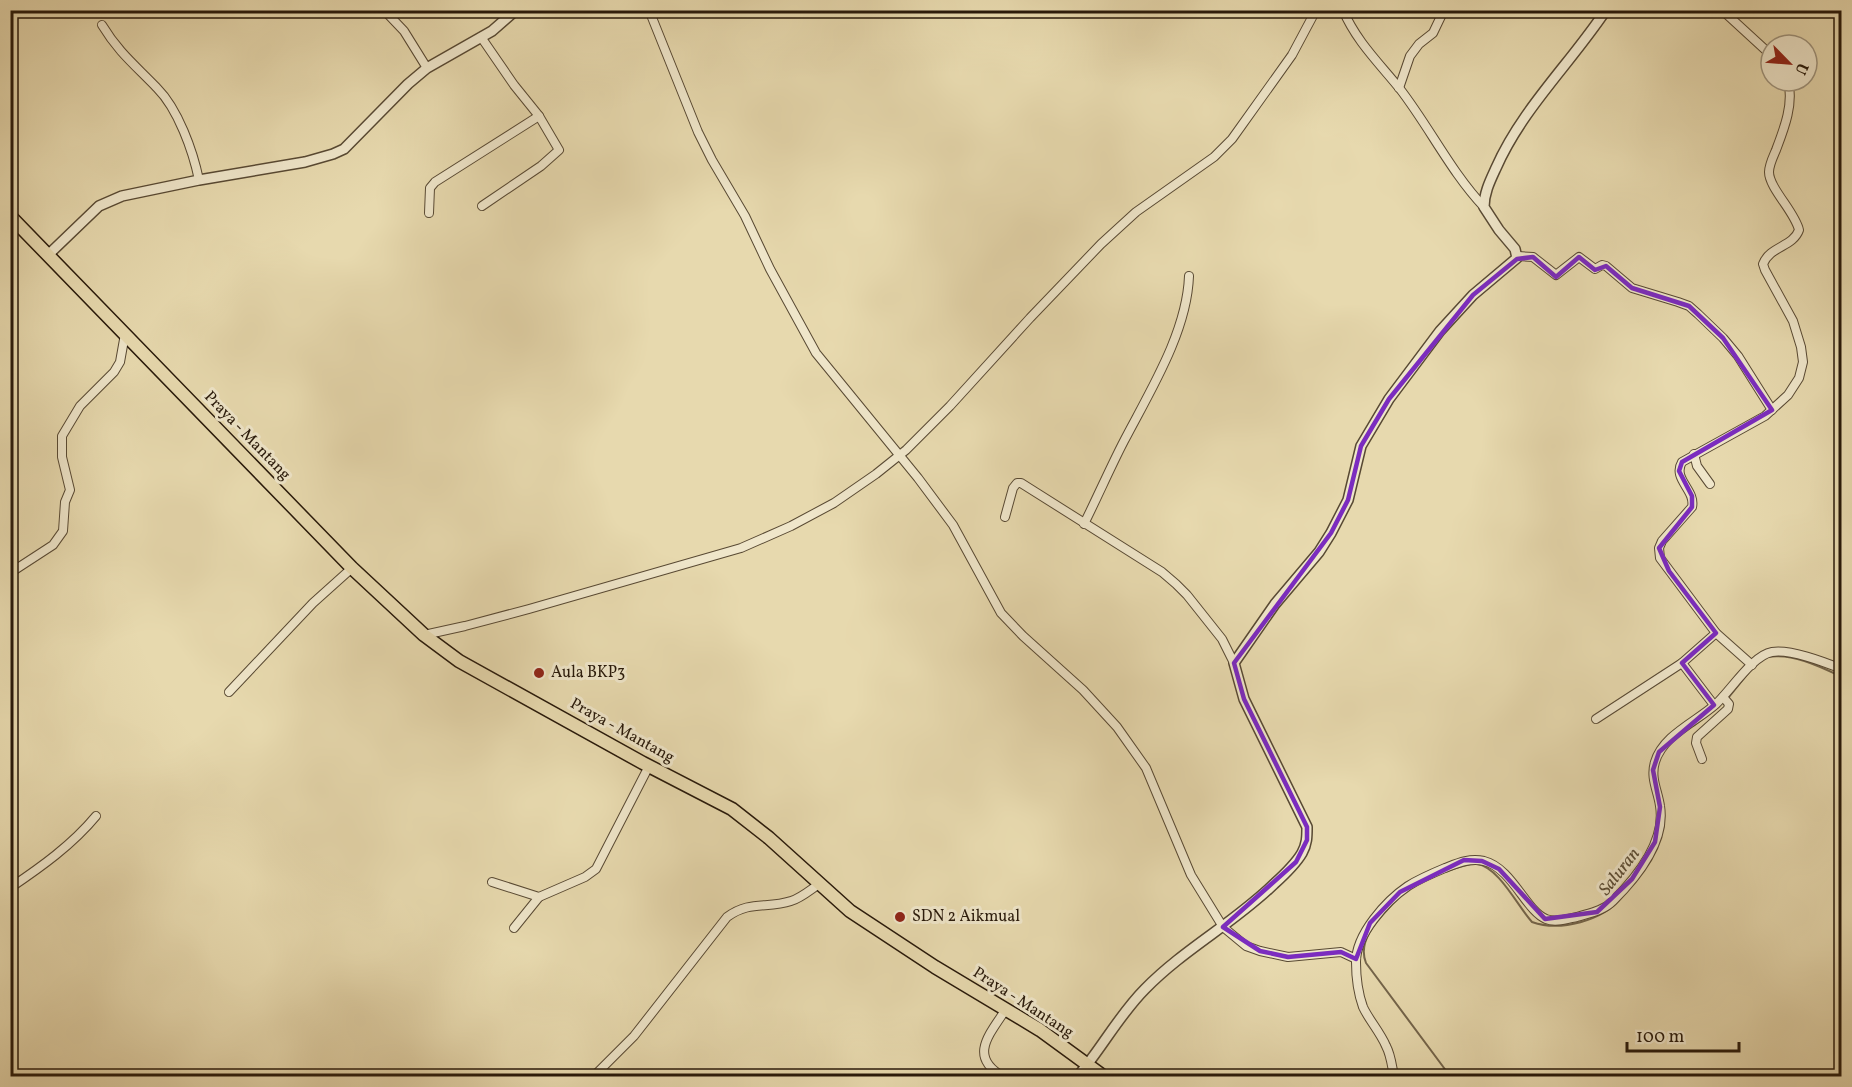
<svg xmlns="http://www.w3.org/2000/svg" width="1852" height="1087" font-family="Vollkorn,serif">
  <rect width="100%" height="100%" fill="#e7d9ae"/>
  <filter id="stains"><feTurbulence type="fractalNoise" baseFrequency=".00333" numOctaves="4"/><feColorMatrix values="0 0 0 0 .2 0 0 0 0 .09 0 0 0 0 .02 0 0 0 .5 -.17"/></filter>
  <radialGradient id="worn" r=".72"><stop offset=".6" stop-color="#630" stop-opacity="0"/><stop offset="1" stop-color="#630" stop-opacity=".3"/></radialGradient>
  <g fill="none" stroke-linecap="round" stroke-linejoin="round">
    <g stroke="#74654b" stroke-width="2">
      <path d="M1767,657c26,-4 52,9 75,20"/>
      <path d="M1728,698l21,-26"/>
      <path d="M1693,726l15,-11"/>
      <path d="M1660,790l3,15"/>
      <path d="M1445,872c9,-3 22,-9 32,-8 22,3 41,43 55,58 28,10 71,-1 90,-25"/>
      <path d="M1398,898c-16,18 -42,40 -32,65l84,113"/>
    </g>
    <defs>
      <g id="minor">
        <path d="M384,10l20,21 23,37"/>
        <path d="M649,10l49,122 14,28 33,56 25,53 46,84 102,125 35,47 48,88 22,23 60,54 34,37 29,41 45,107 32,52 23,19 14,5 28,6 53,-5 15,7"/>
        <path d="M1343,10c13,31 37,54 57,79 30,39 51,83 84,118"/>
        <path d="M1722,10l49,45"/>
        <path d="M1232,11l1,-1"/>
        <path d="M102,25c17,28 33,40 55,63 21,21 36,63 42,92"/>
        <path d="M481,37l33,48 25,31 20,34 -18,16 -59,40"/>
        <path d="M1399,88l11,-32 9,-12 14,-11 11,-23"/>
        <path d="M429,213l1,-25 5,-6 104,-66"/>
        <path d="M1518,256l15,1 23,18 23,-18 16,12 7,-4 4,1 26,22 46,14 11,4 9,8 25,24 15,18 34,54"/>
        <path d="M1694,454l3,12 13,18"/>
        <path d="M1005,517l8,-29 4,-5h4l141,89 14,12 11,11 35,44 12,24"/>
        <path d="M1084,524c14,-28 26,-56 40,-83 26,-50 63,-109 65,-165"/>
        <path d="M10,573l43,-28 10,-14 2,-29 5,-12 -8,-33v-21l18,-30 34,-34 6,-10 5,-28"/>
        <path d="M424,635l41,-9 64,-17 212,-61 50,-22 43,-23 42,-29 30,-24 44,-44 80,-88 71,-74 35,-32 78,-55 18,-18 60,-84 24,-45"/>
        <path d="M1682,663l32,42"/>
        <path d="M1752,665l-36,-32 -56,-75 -1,-10 3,-7 30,-34c4,-17 -20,-28 -10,-45l83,-46 23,-21 11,-17 4,-16 -2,-15 -8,-26 -28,-51 -2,-6c7,-18 30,-17 36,-34 -4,-18 -30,-42 -30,-58 0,-7 4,-15 7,-22 8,-21 18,-46 12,-69"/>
        <path d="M229,692l84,-89 39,-35"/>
        <path d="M1596,719l86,-56 34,-30"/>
        <path d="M1702,759l-6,-16 1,-6 31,-28 1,-5 -6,-7"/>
        <path d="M492,882l47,15 46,-20 11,-8 53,-103"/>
        <path d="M10,888c31,-21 62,-43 86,-72"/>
        <path d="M514,928l25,-31"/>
        <path d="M594,1076l40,-40 93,-119c23,-17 40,-8 64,-16 10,-3 19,-11 28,-17"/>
        <path d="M1002,1076c-34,-20 -12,-42 4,-67"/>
        <path d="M1394,1076c-2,-9 -3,-21 -8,-30 -6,-14 -17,-26 -23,-39 -5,-14 -7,-30 -7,-45 0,-28 30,-61 52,-76 11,-7 25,-13 37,-18 13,-5 24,-10 39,-7 28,7 42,50 62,58 9,4 21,0 31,-2 13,-4 26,-6 36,-16 24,-24 53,-59 47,-95 -2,-15 -10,-28 -5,-44 8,-27 41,-40 61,-58 15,-14 37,-49 56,-52 19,-3 52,10 70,17"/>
      </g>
      <g id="tertiary">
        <path d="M48,255l51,-49 23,-10 77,-16 106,-18 28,-8 11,-5 64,-65 19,-16 65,-37 24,-21"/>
        <path d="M10,995v8"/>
        <path d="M1078,1076c24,-28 41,-61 67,-87 39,-40 89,-66 129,-105 10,-9 21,-19 28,-31 5,-9 5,-16 5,-26l-63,-128 -10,-36 41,-59 44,-52 12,-19 17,-33 13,-54 28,-47 51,-68 33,-36 44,-37 -2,-9 -16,-19 -15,-23c0,-14 6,-26 12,-39 26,-59 74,-104 110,-158"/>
      </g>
      <path id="primary" d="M10,216l342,352 72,67 35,26 184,102 89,46 37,29 81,73 85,56 105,63 63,46"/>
    </defs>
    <use href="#minor" stroke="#584933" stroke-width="10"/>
    <use href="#tertiary" stroke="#584933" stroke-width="12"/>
    <use href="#primary" stroke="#28190a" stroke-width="15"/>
    <use href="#minor" stroke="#efe6ca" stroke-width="8"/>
    <use href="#tertiary" stroke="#efe6ca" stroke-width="9"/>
    <use href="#primary" stroke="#e7d9ae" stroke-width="12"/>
  </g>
  <path fill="none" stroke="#7b2cbf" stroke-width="4.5" stroke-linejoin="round" d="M1533,257l23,20 23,-20 16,13 11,-4 26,22 57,18 34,32 49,72 -90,52 -3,9 13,25v11l-33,41 10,23 47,62 -34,30 32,42 -55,47 -6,18 7,37 -5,35 -23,37 -35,33 -52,7 -46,-50 -17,-8 -18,-1 -64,32 -30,31 -14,36 -15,-7 -53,5 -28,-6 -37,-24 73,-65 11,-22v-13l-63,-128 -10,-36 97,-130 17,-33 13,-54 28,-47 84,-104 44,-36z"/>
  <g fill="#8f2418" stroke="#efe6ca" stroke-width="2">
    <circle cx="539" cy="673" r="6"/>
    <circle cx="900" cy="917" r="6"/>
  </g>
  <g text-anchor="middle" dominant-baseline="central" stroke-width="6" stroke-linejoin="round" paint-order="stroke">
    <g font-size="16" fill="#28190a" stroke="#efe6ca">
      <text transform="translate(247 436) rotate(46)">Praya - Mantang</text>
      <text transform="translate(622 731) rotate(29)">Praya - Mantang</text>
      <text transform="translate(1023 1003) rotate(33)">Praya - Mantang</text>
    </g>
    <g font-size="16" fill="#28190a" stroke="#efe6ca" text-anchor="start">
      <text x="551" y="673">Aula BKP3</text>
      <text x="912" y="917">SDN 2 Aikmual</text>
    </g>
    <g font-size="18" font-style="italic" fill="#5a4c35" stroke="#efe6ca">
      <text transform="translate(1620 872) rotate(-52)">Saluran</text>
    </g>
  </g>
  <rect width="1852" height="1087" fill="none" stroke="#e7d9ae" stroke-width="36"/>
  <rect x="12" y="12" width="1828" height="1063" fill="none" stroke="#28190a" stroke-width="3"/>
  <rect x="18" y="18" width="1816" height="1051" fill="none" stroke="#28190a" stroke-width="1.5"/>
  <g transform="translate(1789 63) rotate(115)"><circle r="28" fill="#efe6ca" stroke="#9f947d" stroke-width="1.5"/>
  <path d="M0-4.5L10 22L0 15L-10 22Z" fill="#8f2418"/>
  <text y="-9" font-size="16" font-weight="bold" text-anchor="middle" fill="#28190a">U</text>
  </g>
  <path d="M1627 1042v9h112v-9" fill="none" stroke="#28190a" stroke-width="3"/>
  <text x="1636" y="1042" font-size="18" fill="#28190a" stroke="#efe6ca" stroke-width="4.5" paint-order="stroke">100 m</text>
  <rect width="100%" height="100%" filter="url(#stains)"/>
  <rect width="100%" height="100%" fill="url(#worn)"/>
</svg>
